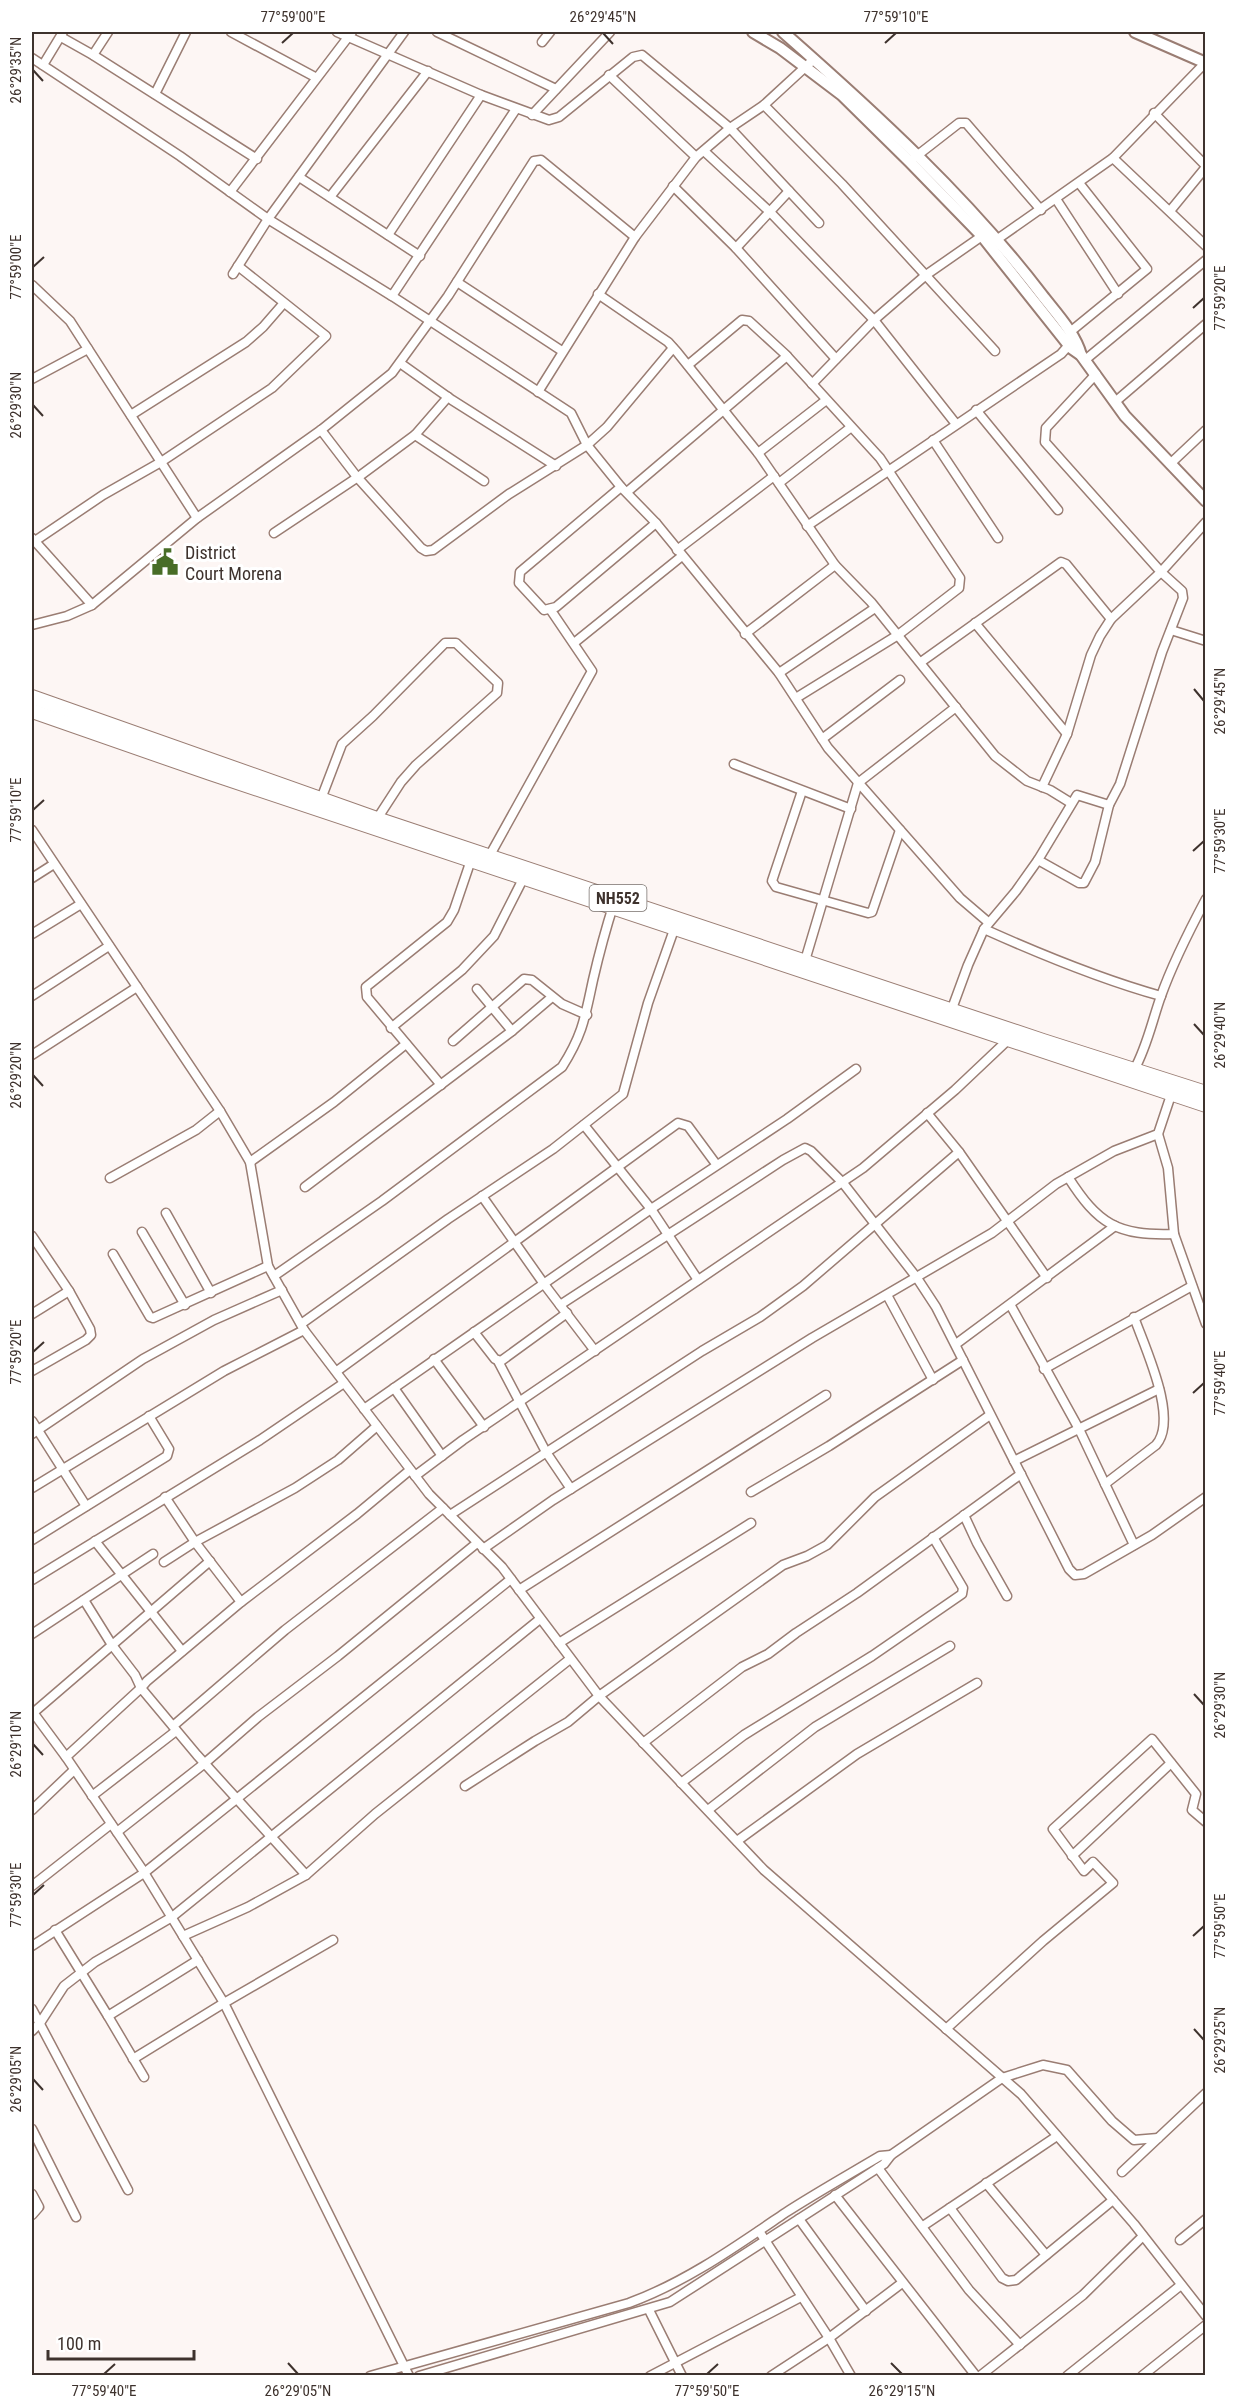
<svg xmlns="http://www.w3.org/2000/svg" width="1237" height="2407" font-family="'Roboto Condensed',sans-serif">
  <rect width="100%" height="100%" fill="#fdf6f4"/>
  <g fill="none" stroke-linecap="round" stroke-linejoin="round">
    <defs>
      <g id="minor">
        <path d="M231,32l84,45"/>
        <path d="M337,32l144,63 68,25 10,-3 74,-60 9,-2 88,73 89,95"/>
        <path d="M404,32l-136,187 124,77 179,117 16,32 34,42 35,36 123,150 49,75 132,150 28,24"/>
        <path d="M437,32l119,57"/>
        <path d="M61,37l32,18 164,104"/>
        <path d="M542,42l8,-10"/>
        <path d="M93,55l15,-23"/>
        <path d="M32,58l148,98 88,63 -35,55"/>
        <path d="M43,65l20,-33"/>
        <path d="M609,75l87,82"/>
        <path d="M155,94l31,-62"/>
        <path d="M764,105l78,79 153,167"/>
        <path d="M1154,113l52,53"/>
        <path d="M532,115l78,-83"/>
        <path d="M704,151l66,61 104,108 82,104"/>
        <path d="M914,158l45,-35h7l75,87"/>
        <path d="M1113,158l93,88"/>
        <path d="M299,177l121,79"/>
        <path d="M673,186l63,62 100,111"/>
        <path d="M230,192l122,-160"/>
        <path d="M330,197l98,-126"/>
        <path d="M1056,199l62,95"/>
        <path d="M1170,211l36,-44"/>
        <path d="M388,235l93,-140"/>
        <path d="M992,243l121,-85 92,-95"/>
        <path d="M736,248l53,-57"/>
        <path d="M457,282l105,69"/>
        <path d="M32,285l38,36 127,197"/>
        <path d="M598,294l70,48 9,10 81,101 77,112 36,37 124,154 32,25 23,9 21,13"/>
        <path d="M392,296l124,-187"/>
        <path d="M1070,332l77,-63 -68,-86"/>
        <path d="M1085,360l121,-100"/>
        <path d="M400,363l52,37 104,66"/>
        <path d="M688,365l54,-45 7,1 36,33 95,104 80,120 -1,10 -61,47 -102,63"/>
        <path d="M32,379l56,-30"/>
        <path d="M812,384l62,-64 52,-45 56,-39"/>
        <path d="M538,392l97,-155 61,-80 34,-29 34,-23 50,-46"/>
        <path d="M1115,402l91,-78"/>
        <path d="M976,410l82,100"/>
        <path d="M131,415l115,-73 17,-15 20,-23"/>
        <path d="M321,430l36,47 64,71 5,3 7,-1 76,-56 78,-49 20,-18 66,-79"/>
        <path d="M415,435l69,46"/>
        <path d="M933,440l65,98"/>
        <path d="M758,453l67,-52"/>
        <path d="M1170,464l36,-34"/>
        <path d="M779,483l71,-55"/>
        <path d="M621,487l-101,85 -1,11 25,27 12,-3 100,-84"/>
        <path d="M627,492l160,-136"/>
        <path d="M807,526l254,-172 8,-9"/>
        <path d="M274,533l87,-58 54,-40 33,-38"/>
        <path d="M32,538l60,67"/>
        <path d="M32,543l71,-48 58,-33 111,-74 54,-52 -88,-70"/>
        <path d="M677,550l97,-74"/>
        <path d="M975,623l92,111"/>
        <path d="M32,625l35,-9 25,-11 105,-87 124,-88 71,-57 56,-77 86,-135 7,-1 94,77"/>
        <path d="M1171,630l35,11"/>
        <path d="M745,634l90,-69"/>
        <path d="M574,643l108,-87"/>
        <path d="M921,662l140,-100 5,2 45,55"/>
        <path d="M779,673l96,-65"/>
        <path d="M822,739l78,-59"/>
        <path d="M734,764l117,45"/>
        <path d="M1042,787l25,-53 24,-79 9,-19 11,-17 50,-47 -116,-130 1,-14 50,-54"/>
        <path d="M802,791l-30,90 4,6 92,26 4,-1 28,-82"/>
        <path d="M1077,795l32,10 -14,57 -11,21h-5l-41,-23z"/>
        <path d="M321,799l21,-55 31,-28 72,-73h11l42,40 -1,10 -81,72 -15,17 -24,37"/>
        <path d="M1109,805l11,-21 42,-132 21,-54 -1,-7 -21,-19 45,-50"/>
        <path d="M32,830l188,281 30,51 18,104 36,64 125,164 73,73 97,129 165,174 257,224 113,130 72,92"/>
        <path d="M490,855l102,-184 -42,-62"/>
        <path d="M32,878l22,-14"/>
        <path d="M984,929c58,26 116,50 177,67"/>
        <path d="M32,934l49,-30"/>
        <path d="M804,964l54,-181 98,-76"/>
        <path d="M477,989l35,42 40,-34"/>
        <path d="M32,996l77,-50"/>
        <path d="M950,1014l18,-49 16,-36 32,-38 22,-31"/>
        <path d="M391,1028l71,-58 32,-34 30,-59"/>
        <path d="M453,1041l71,-62 8,1 30,24 25,11"/>
        <path d="M32,1055l105,-68"/>
        <path d="M1134,1070c13,-23 18,-49 27,-74 12,-34 28,-65 45,-97"/>
        <path d="M441,1085l-74,-88 -1,-10 81,-65 7,-12 17,-50"/>
        <path d="M927,1113l32,39 88,126"/>
        <path d="M584,1125l67,84 47,71"/>
        <path d="M250,1162l84,-60 72,-58"/>
        <path d="M1068,1177c30,47 49,59 106,57l-6,-66 -10,-34"/>
        <path d="M110,1178l86,-48 24,-19"/>
        <path d="M305,1187l207,-156"/>
        <path d="M482,1196l62,88 51,67"/>
        <path d="M166,1213l45,80"/>
        <path d="M142,1232l43,73"/>
        <path d="M1174,1234l32,90"/>
        <path d="M32,1236l37,55 21,38 1,6 -5,5 -54,31"/>
        <path d="M113,1254l37,63 3,1 115,-52"/>
        <path d="M274,1276l108,-75 180,-134c21,-33 23,-50 31,-87 6,-26 13,-52 21,-77"/>
        <path d="M887,1295l46,85"/>
        <path d="M560,1305l223,-145 22,-12 6,3 32,32 74,95 19,29 133,262 6,6 9,-1 68,-39 54,-38"/>
        <path d="M1011,1306l68,123 55,116"/>
        <path d="M32,1314l37,-23"/>
        <path d="M301,1324l147,-105 105,-70 70,-55 25,-91 28,-79"/>
        <path d="M474,1332l21,27 6,2 66,-48"/>
        <path d="M956,1344l159,-118"/>
        <path d="M434,1359l50,68"/>
        <path d="M498,1361l48,91 25,37"/>
        <path d="M1044,1369l148,-83"/>
        <path d="M337,1371l341,-248 10,3 28,38"/>
        <path d="M394,1388l48,68"/>
        <path d="M364,1409l287,-200 136,-90 69,-50"/>
        <path d="M32,1421l54,85"/>
        <path d="M32,1434l111,-75 71,-39 68,-30"/>
        <path d="M1014,1461l145,-72"/>
        <path d="M415,1476l48,-36 400,-272 92,-78 55,-52"/>
        <path d="M1105,1484l51,-39c23,-26 -11,-97 -22,-128"/>
        <path d="M32,1488l192,-117 80,-41"/>
        <path d="M751,1492l78,-46 134,-86"/>
        <path d="M165,1497l30,45 46,60"/>
        <path d="M450,1515l252,-164 58,-34 43,-31 156,-134"/>
        <path d="M964,1515l13,28 30,53"/>
        <path d="M32,1540l135,-84 2,-7 -20,-33"/>
        <path d="M95,1541l87,110"/>
        <path d="M483,1549l70,-49 259,-162 180,-105 64,-49 58,-33 44,-17 15,-45"/>
        <path d="M164,1562l31,-20 100,-54 43,-28 39,-34"/>
        <path d="M32,1580l228,-140 84,-57"/>
        <path d="M519,1590l307,-195"/>
        <path d="M84,1600l28,45 23,30 6,13 6,-7 94,-79 116,-88 53,-44"/>
        <path d="M32,1634l121,-80"/>
        <path d="M559,1643l192,-120"/>
        <path d="M32,1711l34,46 76,112 82,134 185,373"/>
        <path d="M33,1713l177,-152"/>
        <path d="M173,1726l112,-96 158,-122"/>
        <path d="M643,1743l99,-76 26,-13 28,-21 61,-40 164,-119"/>
        <path d="M66,1757l75,-69 56,67 109,120"/>
        <path d="M681,1783l63,-48 128,-79 90,-62 1,-6 -30,-51"/>
        <path d="M465,1786l70,-45 33,-19 31,-26 184,-131 24,-9 20,-11 48,-48 115,-82"/>
        <path d="M92,1796l84,-65"/>
        <path d="M32,1810l42,-40"/>
        <path d="M708,1810l107,-83 135,-81"/>
        <path d="M117,1832l88,-69 53,-46 80,-61 139,-113"/>
        <path d="M737,1841l120,-87 120,-71"/>
        <path d="M1072,1856l99,-93"/>
        <path d="M32,1886l79,-62"/>
        <path d="M55,1930l53,86"/>
        <path d="M183,1936l65,-29 58,-32 69,-61 195,-155"/>
        <path d="M32,1946l112,-73 367,-294"/>
        <path d="M32,2009l96,181"/>
        <path d="M946,2029l97,-88 70,-58 -20,-21 -9,9 -31,-42 99,-90 44,55 -4,16 14,12"/>
        <path d="M32,2031l8,-8 24,-37 31,-24 77,-45 368,-298"/>
        <path d="M133,2059l91,-56 109,-63"/>
        <path d="M144,2077l-36,-61 90,-56"/>
        <path d="M32,2129l44,88"/>
        <path d="M878,2168l91,122 51,55"/>
        <path d="M1122,2172l84,-79"/>
        <path d="M986,2183l60,72"/>
        <path d="M32,2194l7,13 -7,8"/>
        <path d="M835,2195l141,181"/>
        <path d="M950,2208l52,70 6,3 8,-1 97,-80"/>
        <path d="M799,2219l67,92"/>
        <path d="M923,2226l134,-90"/>
        <path d="M759,2231l70,107 22,38"/>
        <path d="M1180,2240l26,-21"/>
        <path d="M649,2310l33,66"/>
        <path d="M370,2376l259,-73c57,-21 106,-56 156,-90 31,-20 63,-38 95,-57l11,-1"/>
        <path d="M419,2376l251,-74 214,-138 7,-9 111,-77 41,-13 24,5 45,51 22,19 24,-2"/>
        <path d="M650,2376l151,-79"/>
        <path d="M771,2376l58,-38 73,-55"/>
        <path d="M980,2376l103,-81 60,-59"/>
        <path d="M1067,2376l114,-91"/>
        <path d="M1142,2376l64,-51"/>
      </g>
      <g id="tertiary">
        <path d="M753,32l27,16 62,47 68,67 72,74 89,112 10,7 44,61 81,85"/>
        <path d="M783,32c92,81 184,165 259,263 14,18 33,38 39,60"/>
        <path d="M1135,32l71,31"/>
      </g>
      <g id="trunk">
        <path d="M32,697l345,122 666,222 163,52"/>
        <path d="M32,711l178,62 996,332"/>
      </g>
    </defs>
    <use href="#minor" stroke="#9a7d73" stroke-width="11"/>
    <use href="#tertiary" stroke="#9a7d73" stroke-width="14"/>
    <use href="#trunk" stroke="#9a7d73" stroke-width="16"/>
    <use href="#minor" stroke="#fff" stroke-width="8"/>
    <use href="#tertiary" stroke="#fff" stroke-width="10"/>
    <use href="#trunk" stroke="#fff" stroke-width="14"/>
  </g>
  <path fill="none" stroke="#3e322d" stroke-width="2" d="M603,33l10,11M282,43l11,-10M885,43l11,-10M33,70l10,11M33,267l11,-10M1193,308l11,-10M33,405l10,11M1194,689l10,12M33,810l11,-10M1193,851l11,-10M1194,1024l10,11M33,1075l10,11M33,1352l11,-10M1193,1393l11,-10M1194,1694l10,11M33,1744l10,11M33,1895l11,-10M1193,1936l11,-10M1194,2029l10,11M33,2079l10,11M288,2363l10,11M891,2363l11,11M104,2374l11,-10M707,2374l11,-10"/>
  <defs>
    <symbol id="civic-bare" viewBox="-9 -9 18 18"><path d="M-.6-6.5H3V-4.5H.6V-3L4-1V1h2V6H-6V1h2V-1L-.6-3ZM-1.2 2.5V6h2.4V2.5Z" fill="#486d27" stroke="#fff" stroke-width="2.5" paint-order="stroke"/></symbol>
  </defs>
  <g fill-rule="evenodd">
    <use href="#civic-bare" x="146" y="543" width="38" height="38"/>
  </g>
  <g text-anchor="middle" dominant-baseline="central" stroke-width="6" stroke-linejoin="round" paint-order="stroke">
    <rect fill="#fff" stroke="#78706c" stroke-width="1.5" x="589.5" y="885" width="57" height="26" rx="4.5"/>
    <g font-size="16" font-weight="bold" fill="#3e322d">
      <text x="618" y="898">NH552</text>
    </g>
    <g font-size="18" fill="#3e322d" stroke="#fff" text-anchor="start">
      <text x="185" y="552">District<tspan x="185" dy="21">Court Morena</tspan></text>
    </g>
  </g>
  <rect width="1237" height="2407" fill="none" stroke="#ffffff" stroke-width="66"/>
  <path d="M48 2350v9h146v-9" fill="none" stroke="#3e322d" stroke-width="3"/>
  <text x="57" y="2350" font-size="18" fill="#3e322d" stroke="#ffffff" stroke-width="4.5" paint-order="stroke">100 m</text>
  <rect x="33" y="33" width="1171" height="2341" fill="none" stroke="#3e322d" stroke-width="2"/>
  <g font-size="15" text-anchor="middle" fill="#3e322d">
    <text x="293" y="22">77°59'00"E</text>
    <text x="603" y="22">26°29'45"N</text>
    <text x="896" y="22">77°59'10"E</text>
    <text transform="translate(16 70) rotate(-90)" y="5">26°29'35"N</text>
    <text transform="translate(16 267) rotate(-90)" y="5">77°59'00"E</text>
    <text transform="translate(1220 298) rotate(-90)" y="5">77°59'20"E</text>
    <text transform="translate(16 405) rotate(-90)" y="5">26°29'30"N</text>
    <text transform="translate(1220 701) rotate(-90)" y="5">26°29'45"N</text>
    <text transform="translate(16 810) rotate(-90)" y="5">77°59'10"E</text>
    <text transform="translate(1220 841) rotate(-90)" y="5">77°59'30"E</text>
    <text transform="translate(1220 1035) rotate(-90)" y="5">26°29'40"N</text>
    <text transform="translate(16 1075) rotate(-90)" y="5">26°29'20"N</text>
    <text transform="translate(16 1352) rotate(-90)" y="5">77°59'20"E</text>
    <text transform="translate(1220 1383) rotate(-90)" y="5">77°59'40"E</text>
    <text transform="translate(1220 1705) rotate(-90)" y="5">26°29'30"N</text>
    <text transform="translate(16 1744) rotate(-90)" y="5">26°29'10"N</text>
    <text transform="translate(16 1895) rotate(-90)" y="5">77°59'30"E</text>
    <text transform="translate(1220 1926) rotate(-90)" y="5">77°59'50"E</text>
    <text transform="translate(1220 2040) rotate(-90)" y="5">26°29'25"N</text>
    <text transform="translate(16 2079) rotate(-90)" y="5">26°29'05"N</text>
    <text x="104" y="2396">77°59'40"E</text>
    <text x="298" y="2396">26°29'05"N</text>
    <text x="707" y="2396">77°59'50"E</text>
    <text x="902" y="2396">26°29'15"N</text>
  </g>
</svg>
